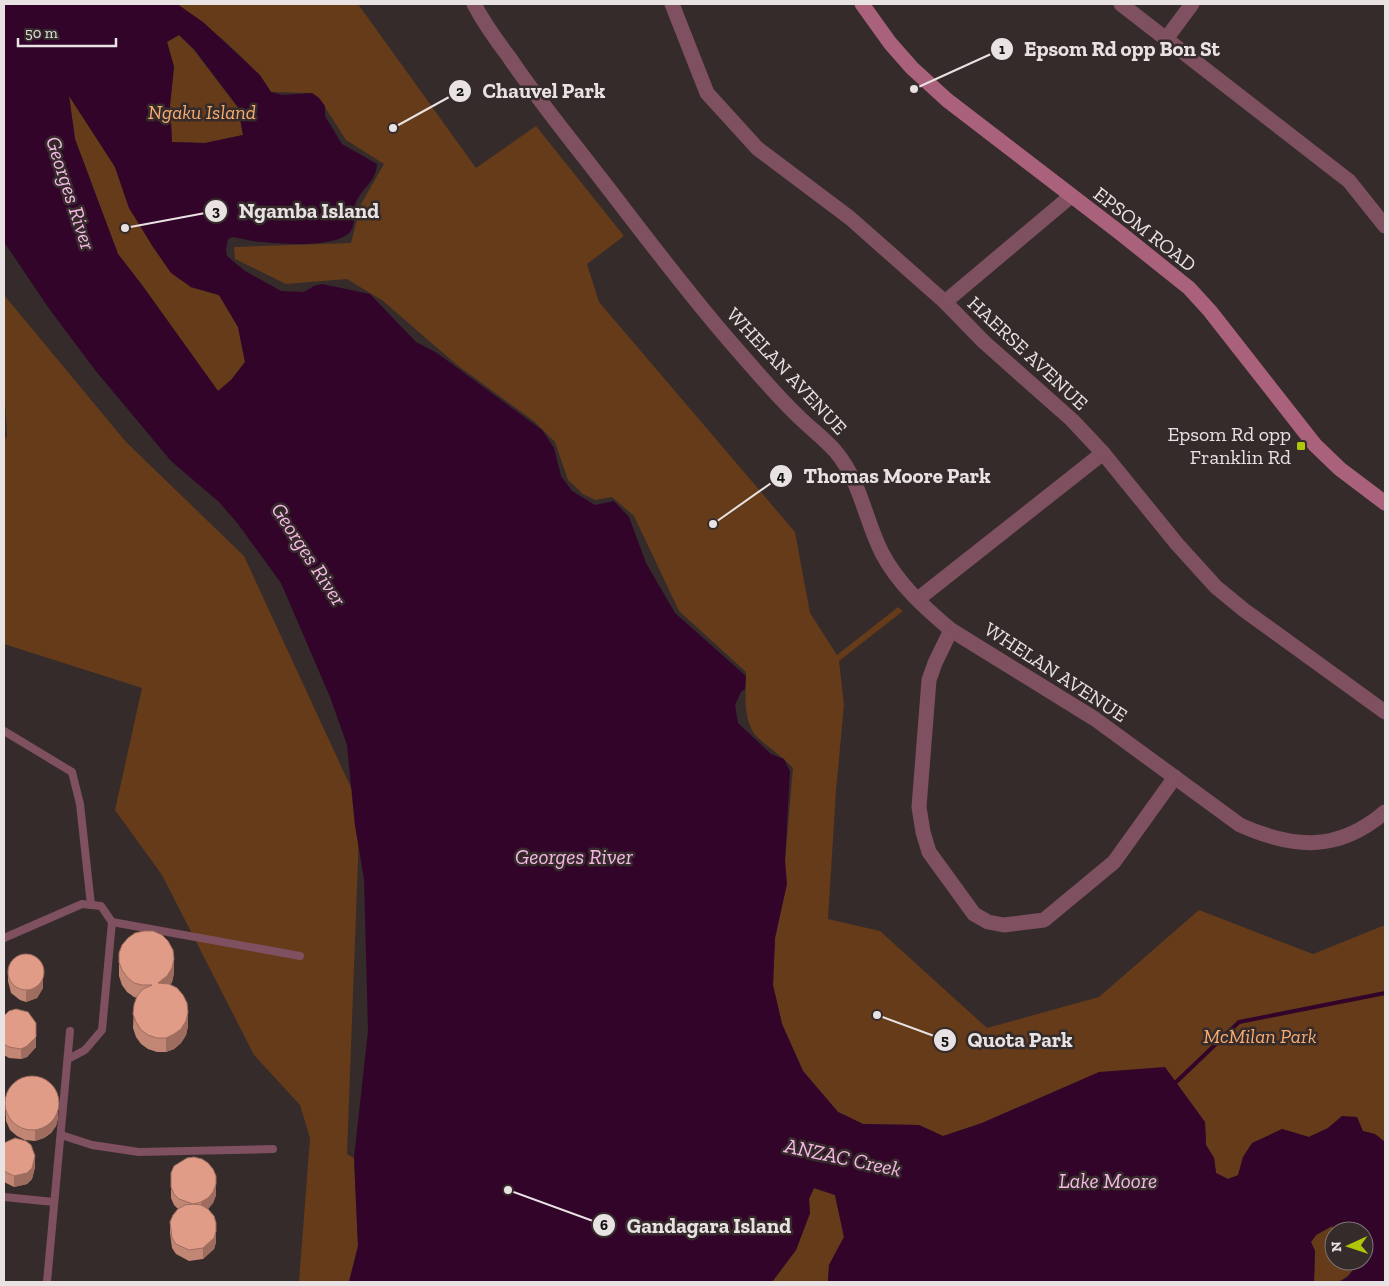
<svg xmlns="http://www.w3.org/2000/svg" width="1389" height="1286" font-family="'Zilla Slab',serif">
  <rect width="100%" height="100%" fill="#352b2b"/>
  <g fill="#653b19">
    <path d="M177,4h181l118,164 60,-42 88,110 -37,28 12,38 196,230 15,81 27,42 61,-48 5,4 -64,50 5,44 -8,86 -8,128 52,12 107,97 112,-31 100,-87 114,44 72,-29v217l-10,-8 -12,-3 -21,-15 -14,12 -19,9 -27,-8 -39,28 -5,19 -10,3 -12,-6 -2,-15 -8,-13 -1,-23 -182,-17 -41,18 -39,13 -24,-11 -56,-1 -25,-12 -35,-41 -21,-47 -9,-39 2,-47 6,-29 12,-141c-11,-12 -24,-20 -36,-31 -15,-16 -11,-45 -11,-65l-67,-61 -45,-95 -22,-19 -17,3 -12,-6 -15,-14 -13,-38 -20,-20 -78,-57 -74,-64 -36,-22 -61,5 -51,-25 -1,-12 117,-4 10,-39 23,-40 -38,-24 -27,-42 -7,-5 -41,-1c-22,-33 -61,-65 -94,-88z"/>
    <path d="M179,35l14,14 45,59 5,27 -38,8 -33,-1 -2,-37 4,-38 -7,-26z"/>
    <path d="M69,95l46,72 14,41 61,79 29,8 19,32 7,35 -14,18 -13,11 -76,-106 -24,-31 -43,-115z"/>
    <path d="M4,295l122,147 118,114 116,251 -13,347 7,4 4,88 -9,36h-50l11,-144 -10,-33 -46,-50 -92,-180 -47,-65 27,-122 -138,-44v-202l3,-7 -3,-51z"/>
    <path d="M814,1188l21,7 9,42 -15,28 -1,17h-56l24,-32 14,-37 -1,-14z"/>
    <path d="M1332,1226l3,5h-1v30h19l2,6c-13,18 -20,15 -41,15l1,-31 -4,-9 5,-7z"/>
  </g>
  <path fill="#32042a" fill-rule="evenodd" d="M4,4h173l26,18 57,53 11,17 11,3 30,-2 7,5 6,8v10l17,28 35,20c-1,18 -13,22 -20,36 -6,11 1,23 -8,33 -16,15 -66,11 -87,9 -10,0 -20,-4 -30,-5l-4,2 -2,11 1,6 18,15 36,20 23,1 10,-6 8,-2 48,10 46,48 21,11 105,77 12,18 7,28 11,15 23,14 19,-4 15,16 17,46 29,50 71,63 -1,13 -4,3 -6,13 3,18 33,31 13,5 6,12 -5,89 2,24 -12,54 -2,47 9,39 21,47 35,41 25,12 56,1 24,11 39,-13 117,-51 66,-5 40,55 1,23 8,13 2,15 12,6 10,-4 5,-18 9,-14 30,-14 27,8 19,-9 14,-12 15,1 6,14 12,3 10,8v140h-46l9,-5 7,-10 -2,-6h11v-30h-29l-3,-5 -16,9 -5,7 4,9 -1,31h-486l1,-17 15,-28 -9,-42 -21,-7 -5,11 1,14 -14,37 -24,32h-423l9,-36 -4,-88 14,-127 -4,-152 -9,-53 -8,-81 -17,-48 -49,-114 -43,-59 -19,-22 -48,-41 -76,-91 -45,-60 -46,-68zM179,35l15,14 44,58 5,28 -38,8 -33,-1 -2,-37 4,-38 -7,-25zM69,96l46,71 14,41 24,39 18,26 20,14 28,8 19,32 7,35 -14,18 -13,11 -76,-106 -24,-31 -43,-115z"/>
  <g fill="none" stroke-linecap="round" stroke-linejoin="round">
    <path stroke="#32042a" stroke-width="4" d="M1173,1085l66,-63 146,-29"/>
    <g stroke="#7e5060" stroke-width="8">
      <path d="M4,731l68,41 8,32 11,101"/>
      <path d="M112,922l188,34"/>
      <path d="M4,938l78,-34 19,2 11,16 -10,108 -17,20 -17,9"/>
      <path d="M61,1135l31,10 47,7 134,-3"/>
      <path d="M4,1197l50,5"/>
      <path d="M47,1282l23,-251"/>
    </g>
    <g stroke="#7e5060" stroke-width="15">
      <path d="M474,4c10,19 22,36 35,53 20,30 42,58 64,86 54,68 104,138 161,203 21,24 42,49 65,71 12,12 26,22 37,35 25,30 29,68 46,101 16,31 43,55 69,77l144,89 145,106c54,24 98,27 145,-13"/>
      <path d="M672,4l35,89 50,55 93,70 95,84 39,40 88,78 31,33 74,91 39,43 28,23 141,102"/>
      <path d="M1121,4l228,177 36,45"/>
      <path d="M1166,39l26,-35"/>
      <path d="M945,302l126,-106"/>
      <path d="M918,599l185,-146"/>
      <path d="M951,630l-16,33 -6,17 -10,127 4,25 6,20 45,62 14,8 16,3 40,-5 70,-58 61,-85"/>
    </g>
    <path stroke="#aa617c" stroke-width="15" d="M862,4l28,39 22,25 35,32 172,132 70,56 21,23 105,134 25,24 45,34"/>
  </g>
  <g fill="#c28675">
    <path d="M119,953l55,20 -2,9 -2,3 18,41 -2,9 -5,8 -7,6 -8,3h-9l-9,-3 -7,-5 -5,-7 -3,-9 1,-23 3,-7 -3,-1 -7,-5 -5,-7 -3,-9z"/>
    <path d="M8,971l35,17 -6,10 -11,4 -6,-2 -9,-7 -3,-12z"/>
    <path d="M4,1016l32,18v13l-9,10 -6,2 -12,-1 -5,-3z"/>
    <path d="M5,1101l53,17 -2,8 -5,7 -7,5 -9,3 -10,-1 -8,-4 -7,-6 -4,-9z"/>
    <path d="M4,1143l31,24 -3,12 -5,5 -13,3 -10,-5z"/>
    <path d="M171,1173l45,3v19l-3,8 -5,6 8,14v19l-2,7 -11,10 -14,2 -13,-7 -4,-6 -2,-15v-11l8,-13 -4,-4 -3,-7z"/>
  </g>
  <g fill="#9e6d5f">
    <path d="M174,959v14l-2,9 -5,8 -9,-7z"/>
    <path d="M43,977v11l-6,10 -11,4v-11z"/>
    <path d="M188,1012v14l-2,9 -5,8 -7,6 -8,3v-14z"/>
    <path d="M36,1023v24l-9,10 -6,2v-10z"/>
    <path d="M58,1107v11l-2,8 -5,7 -7,5 -9,3v-11z"/>
    <path d="M35,1156v11l-3,12 -5,5 -13,3v-11z"/>
    <path d="M216,1184v11l-3,8 -5,6 -7,4v-11z"/>
    <path d="M216,1231v11l-2,7 -11,10v-11z"/>
  </g>
  <g fill="#e19c88" stroke="#9e6d5f">
    <path d="M144,931h9l9,4 6,6 5,9 1,9 -2,9 -5,8 -9,7 11,1 8,4 6,7 4,8 1,9 -2,9 -5,8 -7,5 -8,4h-9l-9,-3 -7,-5 -5,-8 -3,-8 1,-9 3,-9 6,-7 9,-4h-10l-8,-2 -7,-6 -5,-7 -3,-8v-9l3,-8 6,-7 7,-5z"/>
    <circle cx="26" cy="972" r="18"/>
    <path d="M16,1009l12,3 8,11v14l-9,9 -6,3 -12,-2 -5,-3v-28l5,-5z"/>
    <circle cx="32" cy="1103" r="27"/>
    <path d="M15,1138l11,3 5,4 4,11 -3,12 -5,5 -13,3 -10,-5v-28z"/>
    <path d="M194,1157l8,2 6,4 5,6 3,7v8l-3,8 -5,6 -7,4 -8,2 8,1 7,4 6,7 2,7v8l-2,7 -11,10 -14,2 -13,-6 -4,-6 -2,-16 3,-7 5,-6 7,-4 8,-1 -14,-5 -5,-5 -3,-7v-14l3,-7 13,-8z"/>
  </g>
  <rect fill="#afc508" stroke="#352b2b" stroke-width="2" x="1296" y="441" width="10" height="10" rx="2.5"/>
  <g text-anchor="middle" dominant-baseline="central" stroke-width="5" stroke-linejoin="round" paint-order="stroke">
    <g font-size="20" font-style="italic" fill="#f9ac70" stroke="#352b2b">
      <text x="202" y="112">Ngaku Island</text>
      <text x="1260" y="1036">McMilan Park</text>
    </g>
    <g font-size="20" fill="#e8e2e2" stroke="#352b2b">
      <text transform="translate(1145 229) rotate(38)">EPSOM ROAD</text>
      <text transform="translate(1028 353) rotate(43)">HAERSE AVENUE</text>
      <text transform="translate(787 371) rotate(47)">WHELAN AVENUE</text>
      <text transform="translate(1056 672) rotate(33)">WHELAN AVENUE</text>
    </g>
    <g font-size="20" fill="#e8e2e2" stroke="#352b2b" text-anchor="end">
      <text x="1291" y="434">Epsom Rd opp<tspan x="1291" dy="23">Franklin Rd</tspan></text>
    </g>
    <g font-size="21" font-style="italic" fill="#f8b7e6" stroke="#352b2b">
      <text transform="translate(71 193) rotate(72)">Georges River</text>
      <text transform="translate(309 554) rotate(57)">Georges River</text>
      <text x="574" y="856">Georges River</text>
      <text transform="translate(843 1157) rotate(12)">ANZAC Creek</text>
      <text x="1108" y="1180">Lake Moore</text>
    </g>
  </g>
  <path fill="none" stroke="#e8e2e2" stroke-width="2" d="M914 89L1002 49M393 128L460 91M125 228L216 211M713 524L781 476M877 1015L945 1040M508 1190L604 1225"/>
  <g fill="#e8e2e2" stroke="#352b2b" stroke-width="2">
    <circle cx="914" cy="89" r="5"/>
    <circle cx="393" cy="128" r="5"/>
    <circle cx="125" cy="228" r="5"/>
    <circle cx="713" cy="524" r="5"/>
    <circle cx="877" cy="1015" r="5"/>
    <circle cx="508" cy="1190" r="5"/>
    <circle cx="1002" cy="49" r="12"/>
    <circle cx="460" cy="91" r="12"/>
    <circle cx="216" cy="211" r="12"/>
    <circle cx="781" cy="476" r="12"/>
    <circle cx="945" cy="1040" r="12"/>
    <circle cx="604" cy="1225" r="12"/>
  </g>
  <g font-size="15" text-anchor="middle" font-weight="bold" fill="#111">
    <text x="1002" y="54">1</text>
    <text x="460" y="96">2</text>
    <text x="216" y="216">3</text>
    <text x="781" y="481">4</text>
    <text x="945" y="1045">5</text>
    <text x="604" y="1230">6</text>
  </g>
  <g font-size="21" text-anchor="middle" font-weight="bold" fill="#e8e2e2" stroke="#352b2b" stroke-width="5" stroke-linejoin="round" paint-order="stroke">
    <text x="1122" y="56">Epsom Rd opp Bon St</text>
    <text x="544" y="98">Chauvel Park</text>
    <text x="309" y="218">Ngamba Island</text>
    <text x="897" y="483">Thomas Moore Park</text>
    <text x="1020" y="1047">Quota Park</text>
    <text x="709" y="1233">Gandagara Island</text>
  </g>
  <rect width="1389" height="1286" fill="none" stroke="#e8e2e2" stroke-width="10"/>
  <g transform="translate(1349 1246) rotate(267)"><circle r="24" fill="#352b2b" stroke="#7d7474"/>
  <path d="M0-4L9 19L0 12L-9 19Z" fill="#afc508"/>
  <text y="-8" font-size="14" font-weight="bold" text-anchor="middle" fill="#e8e2e2">N</text>
  </g>
  <path d="M18 38v8h98v-8" fill="none" stroke="#e8e2e2" stroke-width="2.5"/>
  <text x="25" y="38" font-size="15" fill="#e8e2e2" stroke="#352b2b" stroke-width="4" paint-order="stroke">50 m</text>
</svg>
